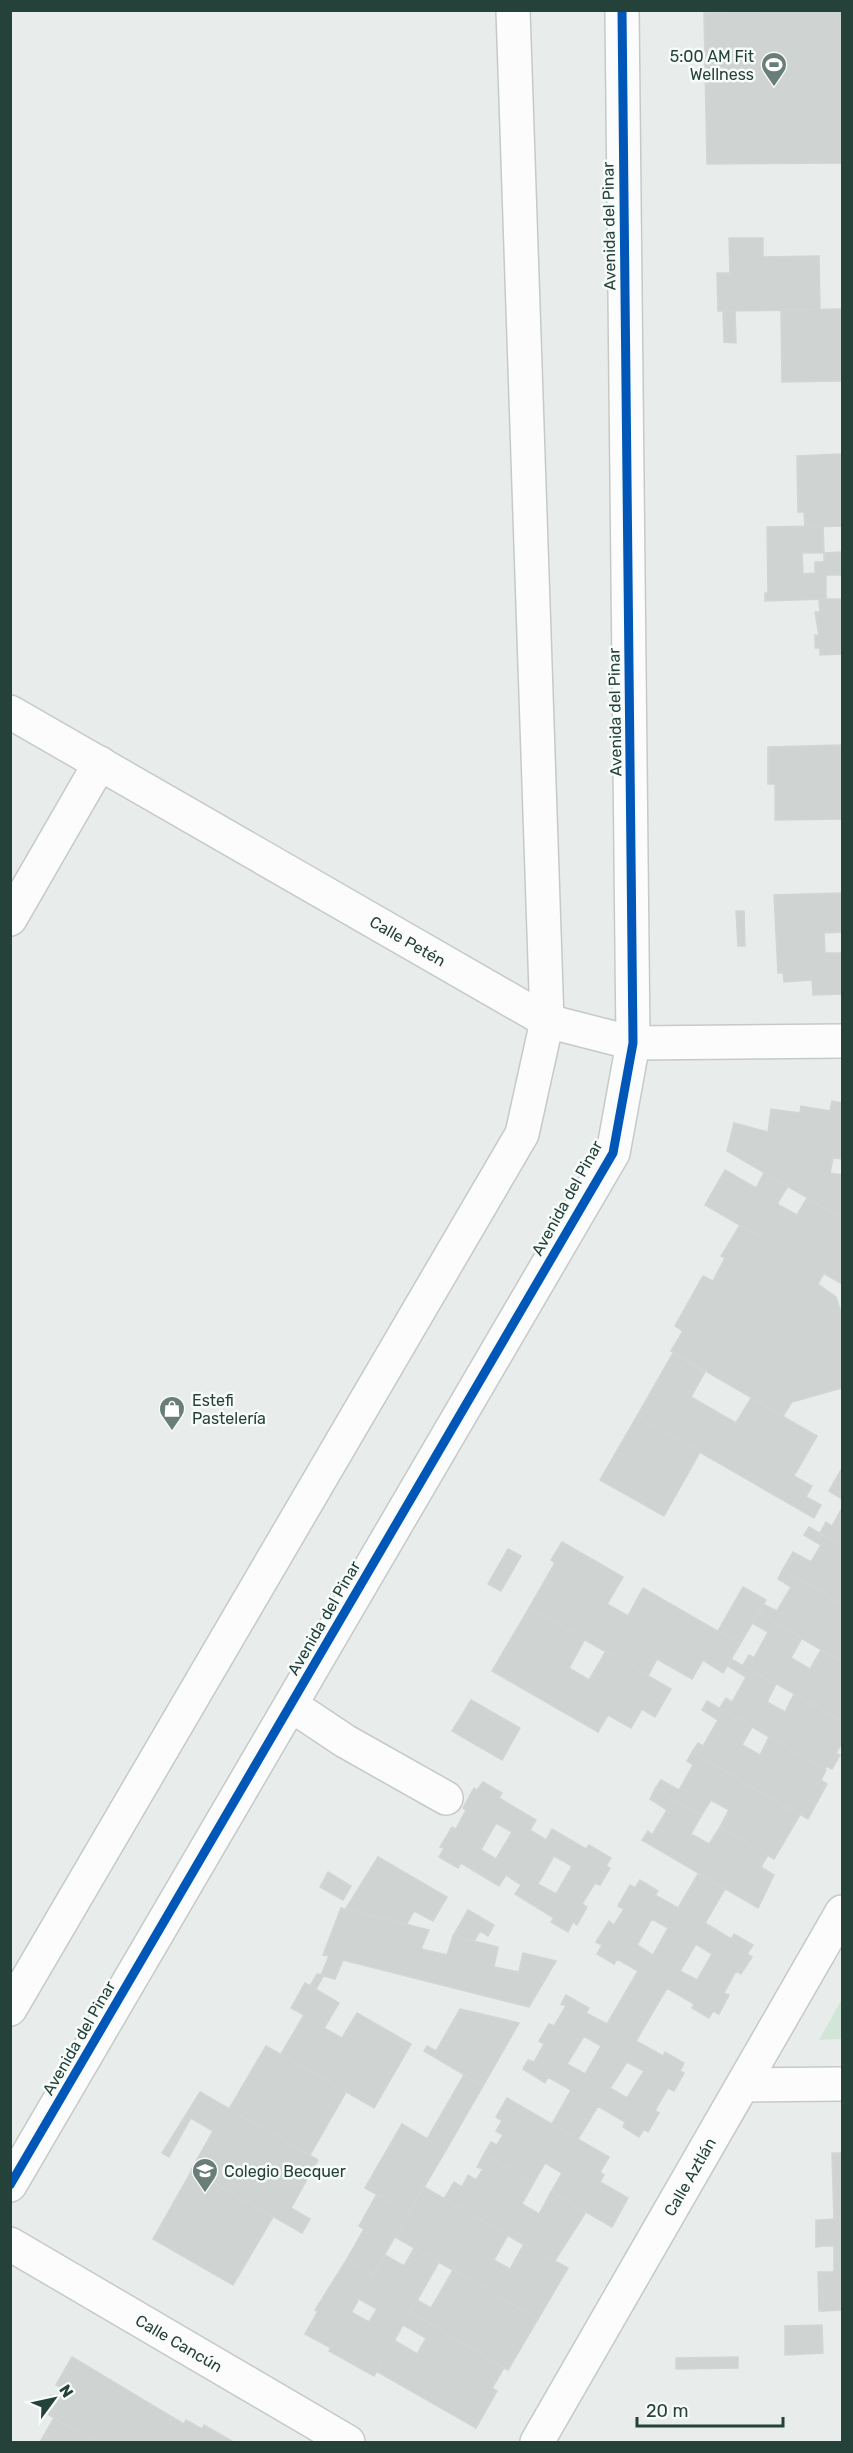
<svg xmlns="http://www.w3.org/2000/svg" width="853" height="2453" font-family="Rubik,sans-serif">
  <rect width="100%" height="100%" fill="#e8edeb"/>
  <path fill="#d1e6d8" d="M842,1999v40l-23,1z"/>
  <g fill="#cfd4d2" stroke="#d1d6d4" stroke-width="1.5" fill-rule="evenodd">
    <path d="M842,10v153l-135,1 -3,-151z"/>
    <path d="M729,238h34v19l56,-1 1,54 -102,1 -1,-38h13z"/>
    <path d="M842,309v72l-60,1 -1,-72z"/>
    <path d="M723,311h12l1,32 -12,-1z"/>
    <path d="M842,454v72l-37,1 -1,-15h-6l-1,-56z"/>
    <path d="M823,526l1,27 18,-1v23h-16v24l-61,2v-8h3l-1,-66zM802,553h22v9h-9v11l-12,1z"/>
    <path d="M826,599h16v55l-22,1v-7h-5v-13l4,1 -4,-24h5l-1,-12z"/>
    <path d="M842,745v74l-67,1v-36h-7v-37z"/>
    <path d="M842,893v39l-18,1 1,20h17v41l-29,1 -1,-15 -28,2 -1,-9h-5l-4,-78z"/>
    <path d="M736,911h8l1,35h-7z"/>
    <path d="M832,1101l10,2v56l-9,-1 -3,15 12,2v43l-115,-67 7,-28 34,9 3,-23 29,4 1,-7 29,5z"/>
    <path d="M725,1170l31,18 8,-15 24,13 -11,18 20,11 10,-17 35,20v66l-137,-79z"/>
    <path d="M740,1225l84,48 -6,11 18,13 6,18v73l-50,14 -9,14 -112,-65 12,-20 -8,-5 28,-50 10,5 12,-23 -4,-2z"/>
    <path d="M673,1353l32,19 -14,25 45,26 15,-25 66,38 -23,40 18,10 -6,11 15,8 -7,13 -177,-102z"/>
    <path d="M637,1416l63,36 -36,64 -64,-36z"/>
    <path d="M842,1468v19l-8,-5z"/>
    <path d="M834,1482l8,5v12l-13,-8z"/>
    <path d="M842,1508v38l-22,-13 6,-11 6,4z"/>
    <path d="M809,1527l33,19v58l-59,-35 10,-17 18,10 10,-17 -17,-10z"/>
    <path d="M562,1542l61,35 -16,27 21,12 15,-28 97,56 -17,29 -20,-13 -11,19 -35,-20 -9,17 -119,-68 26,-45 -4,-3z"/>
    <path d="M508,1549l13,7 -20,35 -13,-7z"/>
    <path d="M783,1569l59,35v58l-84,-49 5,-9 14,7 14,-24 -13,-8z"/>
    <path d="M743,1587l23,13 -26,44 -22,-13z"/>
    <path d="M529,1608l56,31 -16,29 20,12 17,-29 65,38 -16,28 -13,-8 -11,19 -23,-13 -10,17 -106,-61z"/>
    <path d="M758,1613l44,25 -11,20 19,11 11,-19 21,12v59l-99,-56 6,-10 5,3 14,-26 -16,-9z"/>
    <path d="M731,1659l45,25 -9,18 18,10 9,-18 48,27v22l-6,10 4,2 -8,14 -6,-3 -1,4 -105,-62 6,-10 6,4 14,-25 -18,-11z"/>
    <path d="M471,1700l49,28 -18,32 -50,-29z"/>
    <path d="M707,1701l45,26 -10,18 18,10 9,-18 57,33 -5,10 6,4 -19,35 -116,-67 6,-9 5,3 15,-26 -16,-10z"/>
    <path d="M692,1752l108,63 -26,44 -54,-32 9,-17 -18,-10 -10,16 -46,-27 6,-9 18,10 14,-25 -6,-4z"/>
    <path d="M483,1782l19,11 -3,5 37,22 -6,10 16,10 6,-11 34,20 3,-4 22,13 -5,8 4,2 -10,17 -5,-2 -13,21 5,3 -10,18 -4,-3 -5,10 -17,-10 3,-4 -39,-24 6,-9 -15,-10 -7,11 -38,-23 -3,5 -19,-11 5,-9 -4,-1 12,-20 4,2 10,-19 -3,-2 11,-20 3,2zM496,1823l16,9 -16,27 -15,-9zM554,1856l18,10 -16,28 -18,-10z"/>
    <path d="M655,1789l46,27 -10,18 18,10 11,-17 48,28 -7,12 13,8 -16,33 -116,-68 6,-9 4,4 15,-25 -17,-11z"/>
    <path d="M378,1857l69,40 -14,24 -19,-10 -8,14 -61,-15z"/>
    <path d="M328,1872l23,14 -8,14 -23,-13z"/>
    <path d="M698,1874l27,15 -20,34 26,16 3,-5 19,11 -6,9 5,3 -11,17 -5,-3 -12,22 5,2 -10,19 -6,-3 -4,7 -17,-10 2,-4 -27,-16 -31,53 27,15 2,-4 19,11 -4,8 4,2 -10,18 -6,-3 -13,22 4,3 -11,19 -4,-3 -5,8 -16,-10 2,-5 -27,-16 -20,33 -26,-15 19,-34 -23,-13 -3,6 -22,-14 5,-9 6,2 10,-18 -5,-3 10,-17 5,2 12,-20 -5,-2 5,-9 23,13 -3,5 21,11 31,-53 -21,-12 -3,5 -17,-10 5,-9 -6,-3 13,-21 5,4 10,-16 -6,-3 12,-21 5,3 5,-8 18,11 -3,4 23,13zM652,1919l16,9 -15,27 -16,-10zM696,1944l16,10 -15,26 -17,-9zM584,2036l17,10 -16,28 -18,-10zM627,2062l17,9 -17,27 -17,-10z"/>
    <path d="M341,1908l88,22 -8,19 26,6 6,-19 45,11 -4,20 25,5 4,-19 33,8 -27,46 -186,-47 -8,19 -14,-4 8,-19 -6,-1z"/>
    <path d="M468,1910l26,15 -6,11 -8,-5 -6,10 -21,-5z"/>
    <path d="M317,1974l7,1 -8,14 -6,-3z"/>
    <path d="M305,1983l34,20 -15,25 18,10 15,-25 54,31 -37,64 -93,-54 23,-39 -13,-7z"/>
    <path d="M460,2009l59,14 -36,63 -59,-35 3,-5 9,5z"/>
    <path d="M266,2046l80,46 -36,63 -81,-46z"/>
    <path d="M464,2075l19,11 -37,64 -19,-11z"/>
    <path d="M200,2092l118,68 -27,48 19,11 -8,14 -111,-63 22,-39 -22,-13 -22,39 -7,-4z"/>
    <path d="M507,2098l102,59 -9,15 4,3 -4,7 28,16 -16,29 -61,-35 11,-19 -17,-10 -11,19 -50,-28 7,-12 6,3 6,-10 -7,-4 6,-10 -6,-4z"/>
    <path d="M402,2124l44,26 -37,63 -44,-25z"/>
    <path d="M832,2153h10v66h-8z"/>
    <path d="M484,2154l50,28 -12,22 17,10 12,-22 35,20 -32,50 -110,-63 10,-17 8,5 6,-12 8,5 7,-11 -6,-2z"/>
    <path d="M192,2170l81,47 -40,68 -80,-46z"/>
    <path d="M424,2187l84,48 -14,25 16,9 14,-25 44,24 -30,51 -143,-82z"/>
    <path d="M377,2194l32,19 -36,61 -26,-15 17,-30 -5,-3z"/>
    <path d="M834,2219h8v91l-19,1 -1,-39h12v-26h-12l-1,-26z"/>
    <path d="M816,2220h5l1,26 -6,1z"/>
    <path d="M414,2248l25,14 -65,114 -45,-25 22,-39 18,10 8,-13 -18,-10 26,-44 19,11z"/>
    <path d="M347,2259l26,15 -42,74 -26,-14 13,-23 -3,-1z"/>
    <path d="M453,2270l85,49 -30,51 -98,-58 7,-12 14,8z"/>
    <path d="M818,2272h4l1,39h-4z"/>
    <path d="M410,2312l94,56 -12,20 5,3 -21,37 -100,-57 18,-31 23,14 9,-16 -23,-13z"/>
    <path d="M822,2325l1,28 -38,2v-29z"/>
    <path d="M72,2357l100,60 -14,25h-62l-54,-31 9,-16 5,3 6,-10 -6,-3z"/>
    <path d="M738,2357v11l-62,1v-11z"/>
    <path d="M172,2417l12,7 2,-4 16,9 2,-4 28,16 -74,1z"/>
    <path d="M54,2418l42,24h-56z"/>
  </g>
  <g fill="none" stroke-linecap="round" stroke-linejoin="round">
    <defs>
      <g id="minor">
        <path id="s1" d="M10,712l537,309 86,22 209,-2"/>
        <path d="M10,919l90,-156"/>
        <path d="M291,1705l54,36 101,57"/>
        <path d="M10,2009l512,-875 25,-113 -34,-1011"/>
        <path d="M743,2085l99,-1"/>
        <path d="M10,2185l603,-1032 20,-110 -11,-1033"/>
        <path id="s2" d="M10,2244l338,198"/>
        <path id="s3" d="M537,2442l305,-530"/>
      </g>
    </defs>
    <use href="#minor" stroke="#c5cac8" stroke-width="36"/>
    <use href="#minor" stroke="#fcfcfc" stroke-width="33"/>
    <defs>
      <path id="cycleway" d="M10,2185l603,-1032 20,-110 -11,-1033"/>
    </defs>
    <use href="#cycleway" stroke="#f7fbf9" stroke-width="13"/>
    <use href="#cycleway" stroke="#0057b8" stroke-width="9"/>
  </g>
  <defs>
    <symbol id="stadium-pin" viewBox="-11 -11 22 30"><path d="M0 17L-7.5 6A9.5 9.5 0 1 1 7.5 6Z" fill="#697e78" stroke="#f7fbf9"/><path d="M0-5a6.5 5 0 1 0 0 10a6.5 5 0 1 0 0-10ZM-3.5-1.8h7v3.6h-7Z" fill="#fff"/></symbol>
    <symbol id="shop-pin" viewBox="-11 -11 22 30"><path d="M0 17L-7.5 6A9.5 9.5 0 1 1 7.5 6Z" fill="#697e78" stroke="#f7fbf9"/><path d="M-5-2.5h2.3a2.7 3.5 0 0 1 5.4 0H5L5.5 6h-11ZM-1.5-2.5h3a1.5 2.3 0 0 0-3 0Z" fill="#fff"/></symbol>
    <symbol id="school-pin" viewBox="-11 -11 22 30"><path d="M0 17L-7.5 6A9.5 9.5 0 1 1 7.5 6Z" fill="#697e78" stroke="#f7fbf9"/><path d="M0-5L7-2L0 1L-7-2ZM-4 1L0 2.5L4 1V4Q0 6-4 4Z" fill="#fff"/></symbol>
  </defs>
  <g fill-rule="evenodd">
    <use href="#stadium-pin" x="759" y="50" width="30" height="40"/>
    <use href="#shop-pin" x="157" y="1394" width="30" height="40"/>
    <use href="#school-pin" x="190" y="2156" width="30" height="40"/>
  </g>
  <g text-anchor="middle" dominant-baseline="central" stroke-width="5" stroke-linejoin="round" paint-order="stroke">
    <g font-size="16" fill="#24423a" stroke="#f7fbf9" text-anchor="start">
      <text x="754" y="56" text-anchor="end">5:00 AM Fit<tspan x="754" dy="18">Wellness</tspan></text>
      <text x="192" y="1400">Estefi<tspan x="192" dy="18">Pastelería</tspan></text>
      <text x="224" y="2171">Colegio Becquer</text>
    </g>
    <g font-size="16" fill="#24423a" stroke="#f7fbf9">
      <text transform="translate(609 226) rotate(-91)">Avenida del Pinar</text>
      <text transform="translate(615 712) rotate(-91)">Avenida del Pinar</text>
      <text stroke="none"><textPath href="#s1" startOffset="459">Calle Petén</textPath></text>
      <text transform="translate(567 1198) rotate(-61)">Avenida del Pinar</text>
      <text transform="translate(324 1618) rotate(-60)">Avenida del Pinar</text>
      <text transform="translate(79 2038) rotate(-60)">Avenida del Pinar</text>
      <text stroke="none"><textPath href="#s3" startOffset="306">Calle Aztlán</textPath></text>
      <text stroke="none"><textPath href="#s2" startOffset="196">Calle Cancún</textPath></text>
    </g>
  </g>
  <rect width="853" height="2453" fill="none" stroke="#24423a" stroke-width="24"/>
  <g transform="translate(54 2399) rotate(57)" stroke="#f7fbf9" stroke-width="4.5" paint-order="stroke">
  <path d="M0-4.5L10 22L0 15L-10 22Z" fill="#24423a"/>
  <text y="-9" font-size="16" font-weight="bold" text-anchor="middle" fill="#24423a">N</text>
  </g>
  <path d="M637 2417v9h146v-9" fill="none" stroke="#24423a" stroke-width="3"/>
  <text x="646" y="2417" font-size="18" fill="#24423a" stroke="#f7fbf9" stroke-width="4.5" paint-order="stroke">20 m</text>
</svg>
